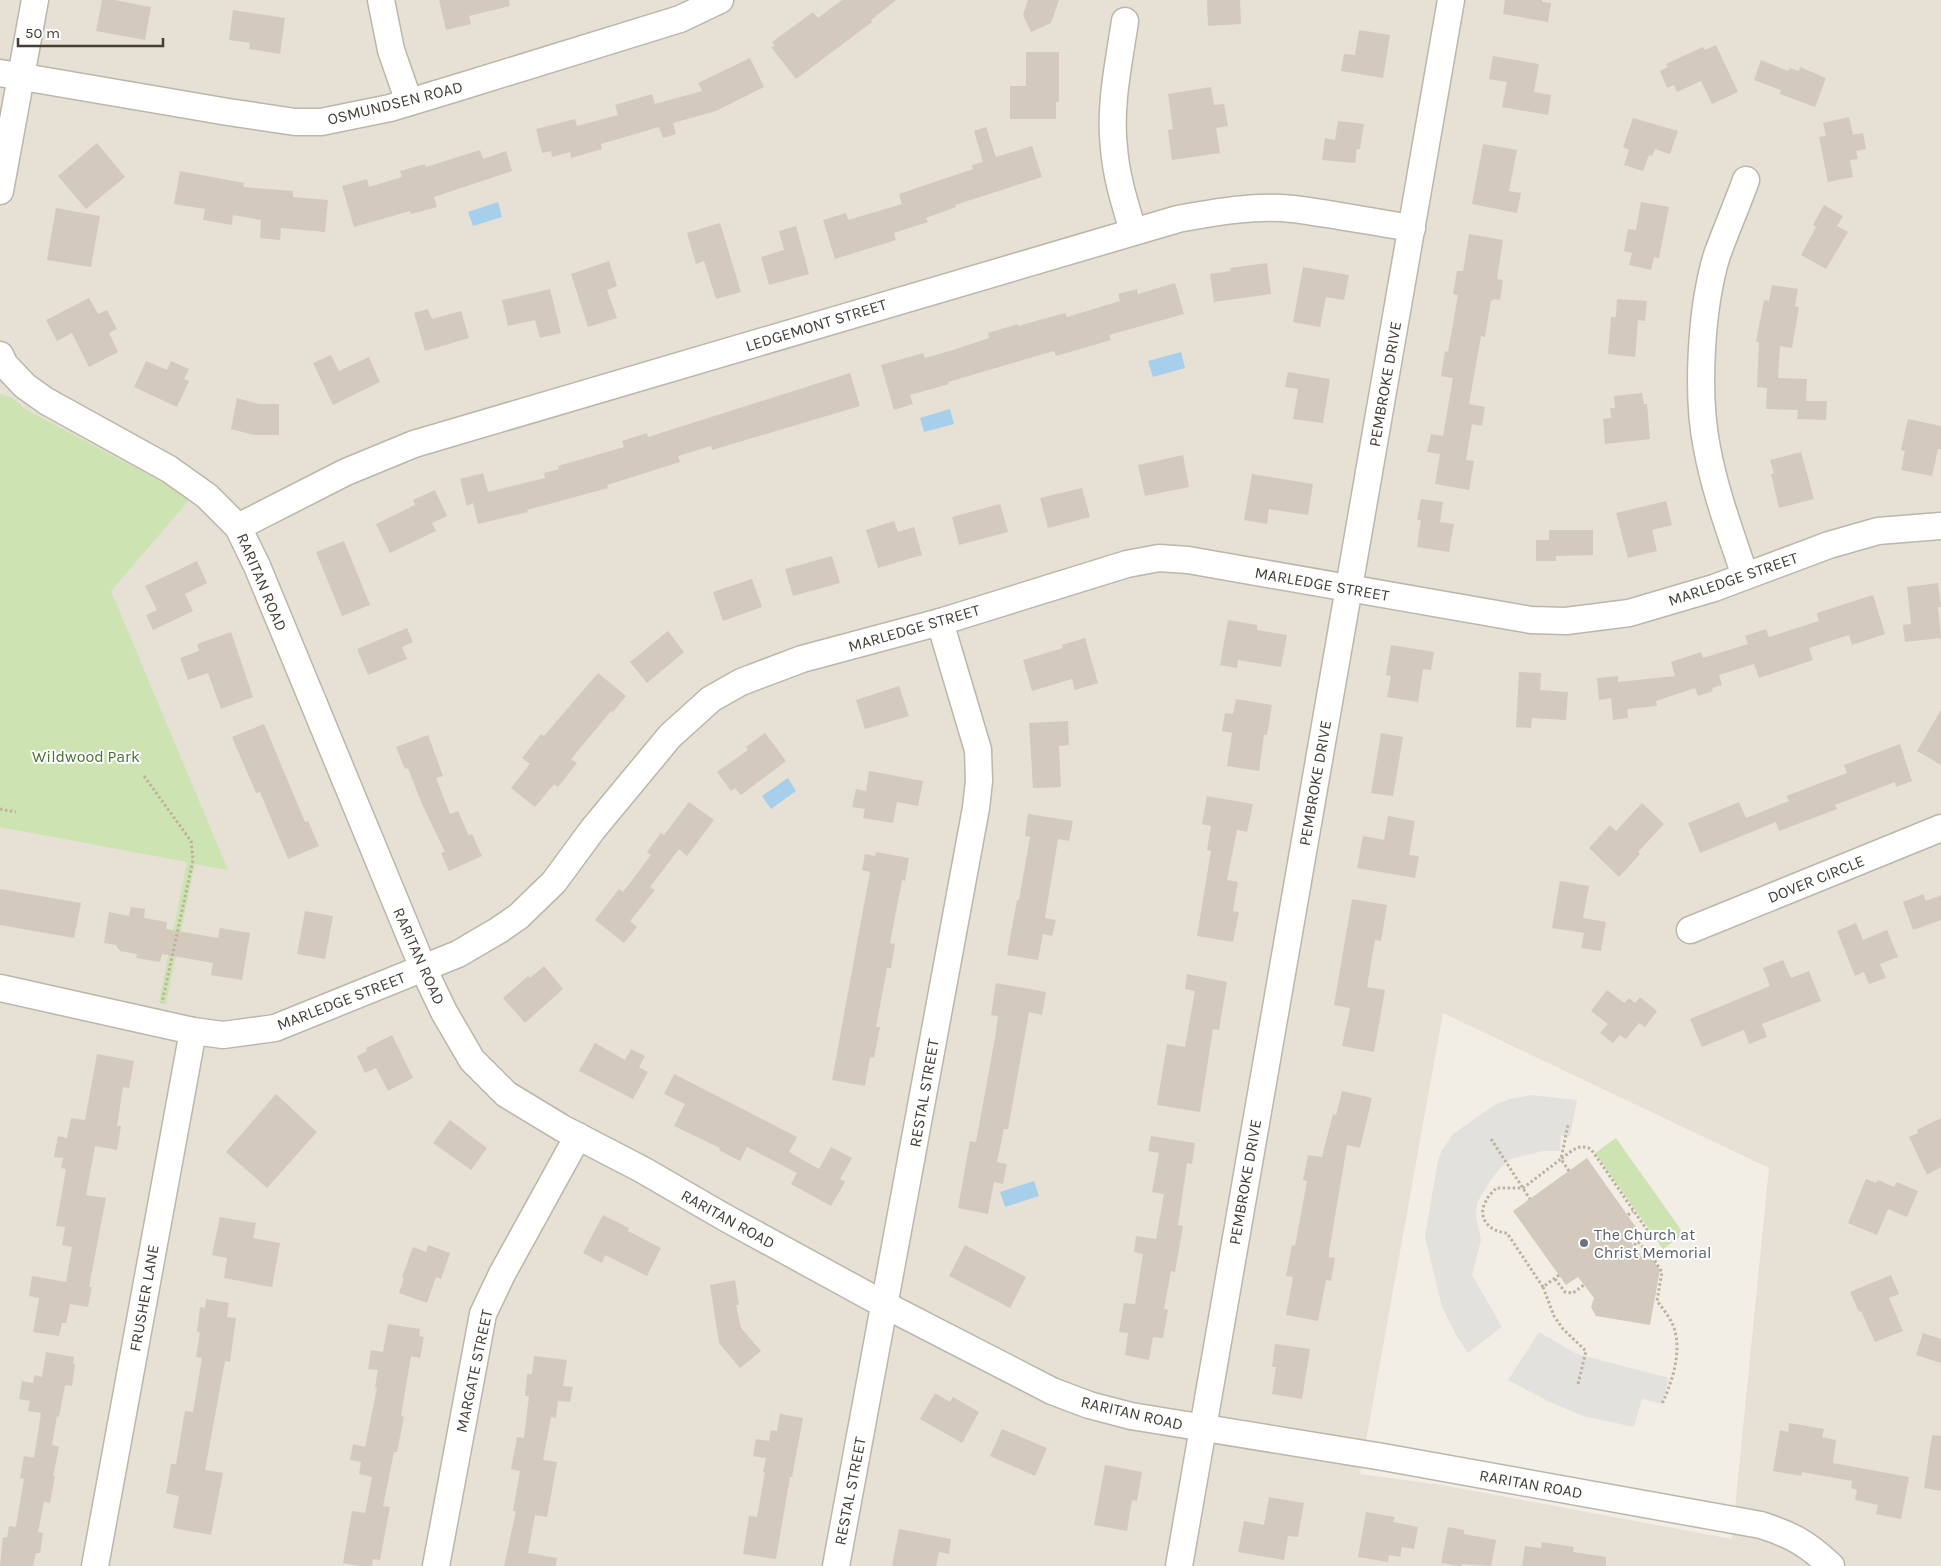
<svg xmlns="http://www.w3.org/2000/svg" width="1941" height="1566" font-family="Karla,sans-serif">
  <rect width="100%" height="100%" fill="#f2eee6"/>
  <path fill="#e6e0d5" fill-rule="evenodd" d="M0,0h1941v1566h-1941zM1443,1013l326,155 -37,371 -290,-54 -82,-11z"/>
  <g fill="#cde4b2">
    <path d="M0,394l11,3 14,12 143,76 22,14 -79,92 117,279 -33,-6 -29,140 -7,-2 28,-140 -187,-35z"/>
    <path d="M1616,1138l68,96 -21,15 -68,-96z"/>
  </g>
  <g fill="#e3e1de">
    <path d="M1531,1095l46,5 -7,36h-9l-1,15h-16l-18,4 -15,4 -10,8 -11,14 -13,22 -1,13 5,24 -9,35 30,52 -34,26 -12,-18 -14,-28 -17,-71 13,-76 4,-10 11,-16 40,-28 16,-7z"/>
    <path d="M1539,1332l38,22 92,24 -7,26 -20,-5 -8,28 -51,-11 -33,-14 -42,-22z"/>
  </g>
  <g fill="#a6cfeb">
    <path d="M498,202l4,15 -29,9 -5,-14z"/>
    <path d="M1181,352l4,16 -32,9 -5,-16z"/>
    <path d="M950,409l4,15 -30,8 -4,-14z"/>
    <path d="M788,778l8,13 -25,18 -9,-13z"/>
    <path d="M1034,1181l5,15 -34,11 -5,-15z"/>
  </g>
  <g fill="#d3cabd">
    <path d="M102,0h12l37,7 -6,33 -49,-9z"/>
    <path d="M439,0h70l1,6 -41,10 2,8 -25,6z"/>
    <path d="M842,0h54l-25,20 1,2 -76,57 -25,-32 4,-1 -3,-4 41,-30 5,6z"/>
    <path d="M1028,0h31l-8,23 -20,9 -8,-17z"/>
    <path d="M1207,0h33l1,24 -33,2z"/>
    <path d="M1505,0h37v2l9,1 -3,19 -45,-8z"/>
    <path d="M233,10l52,8 -5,36 -31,-5 1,-6 -21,-3z"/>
    <path d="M1359,30l31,5 -7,43 -42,-7 3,-17 11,1z"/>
    <path d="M1716,45l22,47 -26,12 -11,-23 -24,11 -3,-7 -7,3 -7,-17 8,-4 -2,-3 37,-17 2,3z"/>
    <path d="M1026,52h33v50h-3v17h-46v-33h16z"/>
    <path d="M1493,56l46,8 -5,28 17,3 -3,20 -46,-8 5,-25 -18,-3z"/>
    <path d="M750,58l14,29 -48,24 -43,12 3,11 -13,4 -4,-11 -58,17 1,5 -31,9 -1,-6 -18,5 -1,-6 -9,2 -6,-24 39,-10 2,7 41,-11 -3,-10 37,-11 3,10 47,-13 -4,-8z"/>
    <path d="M1761,60l27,11 2,-3 9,3 1,-4 26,11 -11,29 -35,-13 1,-4 -27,-10z"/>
    <path d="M1211,87l3,18 10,-1 4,22 -12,2 4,25 -48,7 -4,-30 5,-1 -5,-35z"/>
    <path d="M1849,117l4,18 10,-2 3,16 -10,2 2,8 -8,1 3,17 -25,5 -9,-45 7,-1 -3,-13z"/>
    <path d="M1633,118l45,13 -8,23 -15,-5 -3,7 -3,-1 -6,16 -19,-6 5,-15 -6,-3z"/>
    <path d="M1338,121l26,3 -4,25h-3l-2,14 -33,-3 3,-22 10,2z"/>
    <path d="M986,127l10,30 36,-11 10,31 -87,28 1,2 -30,11 2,4 -34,11 2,7 -61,19 -12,-39 23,-7 2,7 54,-16 -3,-10 74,-25 -1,-4 11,-3 -9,-31z"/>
    <path d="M97,143l28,34 -39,32 -28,-33z"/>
    <path d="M1483,144l34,6 -8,41 12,2 -4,20 -45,-9z"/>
    <path d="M480,150l3,9 23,-8 6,20 -78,26 3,10 -26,7 -1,-3 -56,16 -12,-41 25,-7 2,8 33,-10 -2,-6 25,-7 1,3z"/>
    <path d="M180,171l64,12 -1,4 50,4v6l35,3 -3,32 -44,-4 -1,12 -20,-2 1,-18 -28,-5 -1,10 -29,-5 2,-11 -31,-5z"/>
    <path d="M1641,202l28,5 -10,51 -5,-1 -3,13 -22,-5 3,-12 -8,-2 4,-22 8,1z"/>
    <path d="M1824,205l19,11 -6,10 11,6 -22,37 -25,-14 15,-28 -3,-2z"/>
    <path d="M56,208l44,8 -9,51 -44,-7z"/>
    <path d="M720,223l21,69 -25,7 -12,-38 -8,3 -9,-31z"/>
    <path d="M796,226l13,48 -40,11 -8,-28 23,-7 -5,-19z"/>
    <path d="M1469,234l34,6 -6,39 6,1 -3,20 -7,-1v2l-2,-1 -6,37 -4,-1 -12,68 16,3 -3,19 -10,-2 -6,36 8,1 -5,29 -34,-6 5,-30 -13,-2 4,-18 12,2 10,-58 -12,-2 4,-25 3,1 10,-57 -5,-1 4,-23h6z"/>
    <path d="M609,261l8,25 -10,4 10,28 -29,9 -17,-53z"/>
    <path d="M1267,263l4,31 -57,8 -4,-28 21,-3 -1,-3z"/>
    <path d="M1303,267l46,8 -5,25 -18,-3 -6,30 -27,-5z"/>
    <path d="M1175,283l9,31 -75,21 2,5 -55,16 -2,-5 -106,31 1,2 -39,11 3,9 -19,6 -13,-45 42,-12 2,5 28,-8 36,-12 -1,-5 30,-9v2l47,-13 2,4 53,-16 -2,-7 19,-5 1,5z"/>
    <path d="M1772,285l26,4 -3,17 4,1 -7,41 -12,-2 -2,32 29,1 -1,22h21l-1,19 -29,-1 1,-9 -32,-1 1,-21 -10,-1 2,-45h-3l8,-42 5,1z"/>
    <path d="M550,289l11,44 -21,5 -5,-18 -27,6 -6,-26z"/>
    <path d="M89,298l9,16 9,-4 10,19 -8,4 9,19 -29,15 -17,-34 -15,8 -11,-21z"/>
    <path d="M1617,299l30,2 -2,20 -7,-1 -3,37 -27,-3 3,-37h5z"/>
    <path d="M428,309l4,10 29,-8 8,27 -44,13 -11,-38z"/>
    <path d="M331,355l8,16 30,-14 11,25 -47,23 -20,-42z"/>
    <path d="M146,361l21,9 4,-9 18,8 -5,10 5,2 -12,26 -43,-20z"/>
    <path d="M1288,372l42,7 -7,44 -30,-4 5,-30 -13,-2z"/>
    <path d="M850,373l10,33 -148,44 -1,-4 -33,10 2,6 -73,23 1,3 -81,22 1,2 -50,12 -5,-21 -6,3 -7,-27 23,-6 5,19 57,-14 -1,-5 15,-4 -1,-3 66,-19 -2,-6 25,-8 1,4z"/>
    <path d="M1642,393l2,11h3l3,35 -45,5 -2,-25 8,-1 -1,-10h5l-1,-12z"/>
    <path d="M237,398l22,6h20v31h-25l-23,-6z"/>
    <path d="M1908,419l33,7v23h-3l-6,27 -31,-6 4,-19 -4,-1z"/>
    <path d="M1801,452l13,47 -35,9 -8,-34 3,-1 -4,-13z"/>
    <path d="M1183,455l6,32 -44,9 -7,-31z"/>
    <path d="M1252,474l61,10 -5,31 -39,-6 -2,15 -23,-4z"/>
    <path d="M1082,488l8,29 -42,11 -8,-30z"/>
    <path d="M435,490l12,26 -15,7 4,8 -46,22 -14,-29 39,-19 -2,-5z"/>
    <path d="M1421,499l22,3 -3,20 14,2 -5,28 -32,-5 4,-27h-4z"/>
    <path d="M1666,501l6,24 -20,5 5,21 -29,7 -12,-45z"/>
    <path d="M1000,504l8,28 -49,13 -7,-28z"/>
    <path d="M894,521l4,11 16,-5 8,28 -44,13 -12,-38z"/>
    <path d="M1549,530h44v25l-37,1v5h-20v-21h13z"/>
    <path d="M344,541l26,64 -28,11 -26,-64z"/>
    <path d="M832,556l8,27 -47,13 -8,-27z"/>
    <path d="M197,561l10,22 -22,11 8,17 -40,19 -7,-15 11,-5 -12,-24z"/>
    <path d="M752,579l10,28 -39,14 -10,-29z"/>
    <path d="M1938,583l3,24h-3l3,31 -36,4 -2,-17 8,-1 -4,-37z"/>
    <path d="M1873,595l12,39 -33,11 -3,-10 -40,13 4,12 -54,18 -5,-14 -35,11 3,10 -10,3 1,3 -15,5 -3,-8 -39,13 1,5 -30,3 1,9 -15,2 -2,-22 -12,2 -2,-22 21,-2v6l57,-6 -4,-14 30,-10 2,6 45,-14 -3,-8 21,-7 3,8 50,-16 -2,-8z"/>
    <path d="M1228,620l29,5v5l30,5 -6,32 -43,-7 -1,8 -17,-3z"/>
    <path d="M407,628l6,14 -11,5 5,12 -39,16 -11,-26z"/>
    <path d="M668,631l16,21 -37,31 -17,-21z"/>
    <path d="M231,632l22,65 -32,12 -13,-36 -20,7 -8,-22 19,-7 -2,-7z"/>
    <path d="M1085,638l13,45 -23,7 -3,-11 -40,12 -9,-31 40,-12 -1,-3z"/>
    <path d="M1391,645l43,7 -3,18 -8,-1 -5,33 -31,-5 4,-21 -5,-1z"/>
    <path d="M1519,672l22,1 -1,17 28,2 -2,28 -34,-2 -1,10 -15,-1z"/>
    <path d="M598,673l28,23 -13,16 -2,-1 -40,48 6,4 -19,24 -4,-3 -19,23 -24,-19 19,-24 -8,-6 19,-24 3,2z"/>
    <path d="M899,686l10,30 -44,13 -9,-29z"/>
    <path d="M1236,699l36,6 -5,30h-3l-5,36 -32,-5 5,-33 -10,-2 3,-18 8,1z"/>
    <path d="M1941,710v55l-24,-14z"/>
    <path d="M1068,721l1,24 -10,1 2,41 -28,1 -4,-65z"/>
    <path d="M264,724l41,98 3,-1 11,25 -31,13 -28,-67 -4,1 -24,-56z"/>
    <path d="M765,733l21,28 -45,34 -6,-7 -4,3 -14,-19 31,-22 -2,-3z"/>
    <path d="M1381,733l22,4 -10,59 -22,-3z"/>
    <path d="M428,735l15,41 -7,2 14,36 8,-3 11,25 3,-2 10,22 -33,15 -8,-18 4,-1 -23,-48 -14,-36 -3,1 -9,-22z"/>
    <path d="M1900,744l12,37 -16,6 -1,-5 -60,23 2,4 -58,22 -3,-9 -76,31 -12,-30 51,-21 7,16 43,-17 -3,-5 61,-23 -3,-8z"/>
    <path d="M869,771l54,10 -5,25 -21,-4 -4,21 -30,-5 2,-9 -13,-2 4,-18 10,2z"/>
    <path d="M1207,796l46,8 -6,28 -10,-2 -10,50 11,2 -5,29 6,1 -6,30 -36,-6 14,-85 -4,-1 4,-24 -9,-2z"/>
    <path d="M689,802l25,18 -27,36 -8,-7 -29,38 5,3 -25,31 7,6 -13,16 -29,-23 24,-31 4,3 28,-37 -4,-3 14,-19 3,2z"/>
    <path d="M1642,803l22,21 -26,28 2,2 -21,23 -30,-29 21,-23 6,6z"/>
    <path d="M1028,814l45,7 -4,20 -11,-2 -13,79 11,2 -4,16 -9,-2 -5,26 -31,-5 10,-55h2l11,-63 -5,-1z"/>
    <path d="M1388,816l27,5 -6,34 10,1 -4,22 -58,-10 6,-32 21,4z"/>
    <path d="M876,852l33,6 -4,23 -3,-1 -12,63 5,1 -4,24h-4l-11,59h4l-6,31 -4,-1 -5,29 -33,-6 38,-208 -8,-2 3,-16 10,2z"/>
    <path d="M1560,881l29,5 -6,32 23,4 -5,29 -20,-3 3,-15 -32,-5z"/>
    <path d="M0,889l81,14 -7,35 -74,-13z"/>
    <path d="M1923,894l3,7 15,-6v25l-28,10 -10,-28z"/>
    <path d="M1352,899l35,6 -6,36 -6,-1 -8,47 18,3 -11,62 -32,-6 8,-38 -16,-3z"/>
    <path d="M131,907l14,2 -1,9 23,4 -1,7 52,9 2,-10 30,5 -8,47 -31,-5 2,-12 -51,-9 -2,8 -24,-4 1,-4 -17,-3 -4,-6 -12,-2 5,-31 20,4z"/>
    <path d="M305,911l28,5 -8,43 -28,-5z"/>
    <path d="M1856,923l7,17 24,-10 11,27 -18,7 6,14 -17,6 -5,-12 -9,4 -18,-45z"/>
    <path d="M1783,960l8,18 18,-7 12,30 -59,23 5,13 -18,7 -5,-14 -42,17 -12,-28 80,-33 -7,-18z"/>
    <path d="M544,966l19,23 -38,34 -22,-25 25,-22 2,2z"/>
    <path d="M1187,974l40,8 -8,48 -6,-1 -13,83 -43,-7 10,-61 18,3 10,-56 -10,-2z"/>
    <path d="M996,983l50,9 -4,23 -13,-3 -21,117h-4l-7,33 10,2 -4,20 -9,-2 -6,32 -30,-6 12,-67 6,1 19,-104 3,-22 -7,-1z"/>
    <path d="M1607,990l17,13 5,-5 6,5 5,-6 17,14 -12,16 -6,-4 -13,16 -6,-4 -7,8 -13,-10 8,-9 -17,-13z"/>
    <path d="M392,1035l21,43 -25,13 -12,-23 -11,5 -8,-17 10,-5 -1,-3z"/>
    <path d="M595,1043l30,17 6,-11 14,7 -6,11 9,5 -15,27 -54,-28z"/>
    <path d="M97,1054l37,7 -5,27 -6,-1 -6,39h4l-4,24 -22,-4 -9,49 20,3 -17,89h3l-4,20 -18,-3 -4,19h-4l-3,13 -26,-4 6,-34 -10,-2 3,-20 34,6 6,-35 -10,-2 3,-18 -9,-1 10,-57 -5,-1 2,-10 -9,-1 4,-21 9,2 4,-20 14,2z"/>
    <path d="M674,1074l123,63 -8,15 30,17 12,-22 21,11 -12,21 5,3 -14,24 -40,-22 6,-11 -50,-26 -7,14 -21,-11 1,-2 -46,-22 11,-22 -21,-10z"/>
    <path d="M1342,1091l30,7 -12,50 -13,-3 -18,107v5l6,1 -4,23 -5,-1 -8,41 -32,-6 7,-38 -7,-1 6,-31 3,1 12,-65 -4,-1 5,-25 14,2 11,-43 3,1z"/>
    <path d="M276,1094l41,38 -50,56 -41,-36z"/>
    <path d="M1941,1118v49l-14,8 -18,-38 9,-4 -1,-3z"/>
    <path d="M450,1120l37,28 -16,22 -38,-27z"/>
    <path d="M1151,1136l44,7 -3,21 -5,-1 -9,62 5,1 -8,46 -4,-1 -7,38 4,1 -5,28 -10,-1 -4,23 -24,-5 3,-22 -9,-1 5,-29 11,1 8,-50 -9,-2 2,-16 20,3 8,-45 -12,-2 7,-39 -11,-2z"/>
    <path d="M1587,1158l53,75 -10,8 13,18 10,1 7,10 -10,55 -54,-9 -5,-9 3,-9 -16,-21 -12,8 -53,-74z"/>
    <path d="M1866,1179l10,4 2,-3 16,7 3,-5 21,9 -11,26 -19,-8 -11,26 -29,-12z"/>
    <path d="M603,1215l26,13 -1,3 33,17 -14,28 -42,-21 -3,8 -19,-10z"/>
    <path d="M220,1217l36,6 -3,15 27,5 -8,44 -48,-9 3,-20 -15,-3z"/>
    <path d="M428,1245l22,8 -9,26 -5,-2 -9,26 -28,-10 5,-15 -2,-1 11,-30 13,5z"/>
    <path d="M965,1245l61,32 -16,31 -61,-32z"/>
    <path d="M1891,1275l8,19 -10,4 14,33 -28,11 -14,-31 -2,1 -9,-20z"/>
    <path d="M735,1280l4,25h-3l5,23 20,23 -21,17 -21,-25 -9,-58z"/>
    <path d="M206,1299l23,4 -2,14 9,1 -6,44 -5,-1 -20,109 18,3 -12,62 -38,-7 6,-32 -13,-3 5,-29h5l9,-53 8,1 9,-54 -6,-1 4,-25h-3l3,-25 5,1z"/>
    <path d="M388,1324l32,5 -1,7 5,1 -4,21 -9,-2 -10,60 3,1 -7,35h-3l-11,54 7,1 -10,53 -7,-1 -1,7h-13l-16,-3 9,-52 13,2 7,-36 -13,-3 2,-12 -11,-2 3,-16 12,3 12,-59 -2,-1 3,-17 -10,-1 3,-19 12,2z"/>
    <path d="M1923,1333l18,6v24l-25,-8z"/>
    <path d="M1275,1344l35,5 -8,50 -30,-5 4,-27h-4z"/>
    <path d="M46,1352l28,5 -1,7 2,1 -3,21 -7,-1 -6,32 -2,-1 -5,29 7,2 -6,29h2l-5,27 -6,-1 -6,30 5,1 -3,20h-4l-3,13h-33l3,-29 4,1 2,-12 7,1 8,-48 -4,-1 4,-22 10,2 7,-45 -13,-2 2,-10 -11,-2 3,-18 11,2 2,-8 7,2z"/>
    <path d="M534,1356l33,4 -4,26 10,1 -3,15 -12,-1 -2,17 -5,-1 -8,43 14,2 -10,55 -12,-2 -7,38 29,5 -1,8h-52l12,-55h-3l7,-40 -9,-2 6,-32 7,1 5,-42h-4l2,-22h5z"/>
    <path d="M935,1393l15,9 3,-5 26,15 -17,31 -42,-24z"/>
    <path d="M780,1414l23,4 -11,59h-2l-14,82 -33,-5 6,-38 8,1 8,-45h-2l3,-14 -13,-2 3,-17 13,2 2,-11 6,1z"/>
    <path d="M1789,1423l35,6 -2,8 14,3 -3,23 76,14 -8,42 -25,-5 2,-9 -23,-5 2,-10 -6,-2 1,-7 -50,-9 -1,4 -28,-5 7,-41 8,2z"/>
    <path d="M1002,1429l45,19 -12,28 -45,-20z"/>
    <path d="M1932,1435l9,1v55l-17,-3z"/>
    <path d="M1105,1465l37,7 -5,29 -5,-1 -5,31 -33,-6z"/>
    <path d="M1269,1497l35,6 -6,34 -10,-1 -4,24 -46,-8 6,-31 20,4z"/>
    <path d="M1366,1512l29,5 -2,5 25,5 -4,22 -12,-2 -2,10 -11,-2 -1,7 -30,-5z"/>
    <path d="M1448,1527l16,3v4l32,6 -5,26 -29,-2v2h-4l-17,-3z"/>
    <path d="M899,1529l52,10 -2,15 -10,-2 -3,14h-44z"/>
    <path d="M1542,1542l32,5 -1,5 33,5v9h-84l3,-20 16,2z"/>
  </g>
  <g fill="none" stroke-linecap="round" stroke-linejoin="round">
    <defs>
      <g id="minor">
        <path d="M381,0l10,50 18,52"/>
        <path d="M1125,21c-6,41 -16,85 -11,127 2,28 11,56 19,83"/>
        <path d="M0,73l228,39 67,10h26l69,-14 63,-19 227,-70 40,-19"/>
        <path d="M0,191l35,-191"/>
        <path d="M0,355l5,10 20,21 21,15 123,68 38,27 31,31 19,39 166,402 21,44 28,48 34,34 56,34 81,42 81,47 161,88 167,86 37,14 42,11 252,41 378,68c31,10 47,19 70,41"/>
        <path d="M238,527l108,-55 68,-28 764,-225c38,-7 77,-14 115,-10 40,5 79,13 119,19"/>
        <path d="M1745,576c-14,-42 -30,-84 -38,-128 -11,-54 -6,-141 10,-193 9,-25 20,-50 29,-75"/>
        <path d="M1690,930l251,-102"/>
        <path d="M0,988l193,43 30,4 52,-7 183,-74 41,-24 20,-14 35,-34 39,-53 77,-93 41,-37 30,-17 61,-23 138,-37 187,-58 32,-6 29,2 343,60 35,1 63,-8 85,-25 115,-43 49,-14 63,-5"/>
        <path d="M95,1566l98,-535"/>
        <path d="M436,1566l47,-252 19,-40 76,-138"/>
        <path d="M836,1566l140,-758 3,-27 -1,-31 -38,-128"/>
        <path d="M1179,1566l272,-1566"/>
      </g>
    </defs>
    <use href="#minor" stroke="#bdb6aa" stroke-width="29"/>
    <g stroke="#beb29c" stroke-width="3" stroke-dasharray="2.5 2.5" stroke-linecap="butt">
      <path d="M144,776l47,65 2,19 -31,143"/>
      <path d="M0,809l16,3"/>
      <path d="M1491,1139l39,60"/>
      <path d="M1569,1171l-8,-12c11,-8 17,-16 30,-10l56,81 -1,5 -13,11"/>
      <path d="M1628,1215l5,-4"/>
      <path d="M1638,1242l15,16 9,14 -5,29c7,9 15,19 18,30 6,24 -3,51 -13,73"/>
      <path d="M1559,1275l-16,12 -36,-54c-17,-1 -31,-15 -21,-32 2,-5 7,-9 10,-13h27l38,-29 7,-34"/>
      <path d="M1555,1279l10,13 8,1 11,-8"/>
      <path d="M1543,1287l11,29 9,13 23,22 -8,33"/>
    </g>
    <use href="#minor" stroke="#fff" stroke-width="26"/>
  </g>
  <circle fill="#6b7280" stroke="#fff" stroke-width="2" cx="1584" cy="1243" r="5"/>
  <g text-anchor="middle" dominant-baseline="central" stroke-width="4" stroke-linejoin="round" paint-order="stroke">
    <g font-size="16" fill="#443f36" stroke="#fff">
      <text transform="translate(395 103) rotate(-14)">OSMUNDSEN ROAD</text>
      <text transform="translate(816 325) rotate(-17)">LEDGEMONT STREET</text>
      <text transform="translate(1385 384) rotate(-80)">PEMBROKE DRIVE</text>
      <text transform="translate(1733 579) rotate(-19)">MARLEDGE STREET</text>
      <text transform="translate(262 582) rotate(67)">RARITAN ROAD</text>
      <text transform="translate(1322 584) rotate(10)">MARLEDGE STREET</text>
      <text transform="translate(914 628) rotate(-16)">MARLEDGE STREET</text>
      <text transform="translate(1315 783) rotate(-80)">PEMBROKE DRIVE</text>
      <text transform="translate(1816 879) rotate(-22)">DOVER CIRCLE</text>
      <text transform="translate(419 956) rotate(66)">RARITAN ROAD</text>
      <text transform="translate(341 1001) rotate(-21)">MARLEDGE STREET</text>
      <text transform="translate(924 1093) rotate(-80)">RESTAL STREET</text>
      <text transform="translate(1245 1182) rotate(-80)">PEMBROKE DRIVE</text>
      <text transform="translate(728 1219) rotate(29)">RARITAN ROAD</text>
      <text transform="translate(144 1298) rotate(-80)">FRUSHER LANE</text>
      <text transform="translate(474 1371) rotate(-78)">MARGATE STREET</text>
      <text transform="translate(1132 1413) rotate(13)">RARITAN ROAD</text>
      <text transform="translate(1531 1484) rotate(10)">RARITAN ROAD</text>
      <text transform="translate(850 1491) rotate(-79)">RESTAL STREET</text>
    </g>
    <g font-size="16" fill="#47722d" stroke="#fff">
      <text x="86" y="756">Wildwood Park</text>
    </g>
    <g font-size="16" fill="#5b616d" stroke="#fff" text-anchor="start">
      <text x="1594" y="1234">The Church at<tspan x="1594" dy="18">Christ Memorial</tspan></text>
    </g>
  </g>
  <path d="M18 38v8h145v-8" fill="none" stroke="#443f36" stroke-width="2.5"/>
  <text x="25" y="38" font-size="15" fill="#443f36" stroke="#ffffff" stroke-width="4" paint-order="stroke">50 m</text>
</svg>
